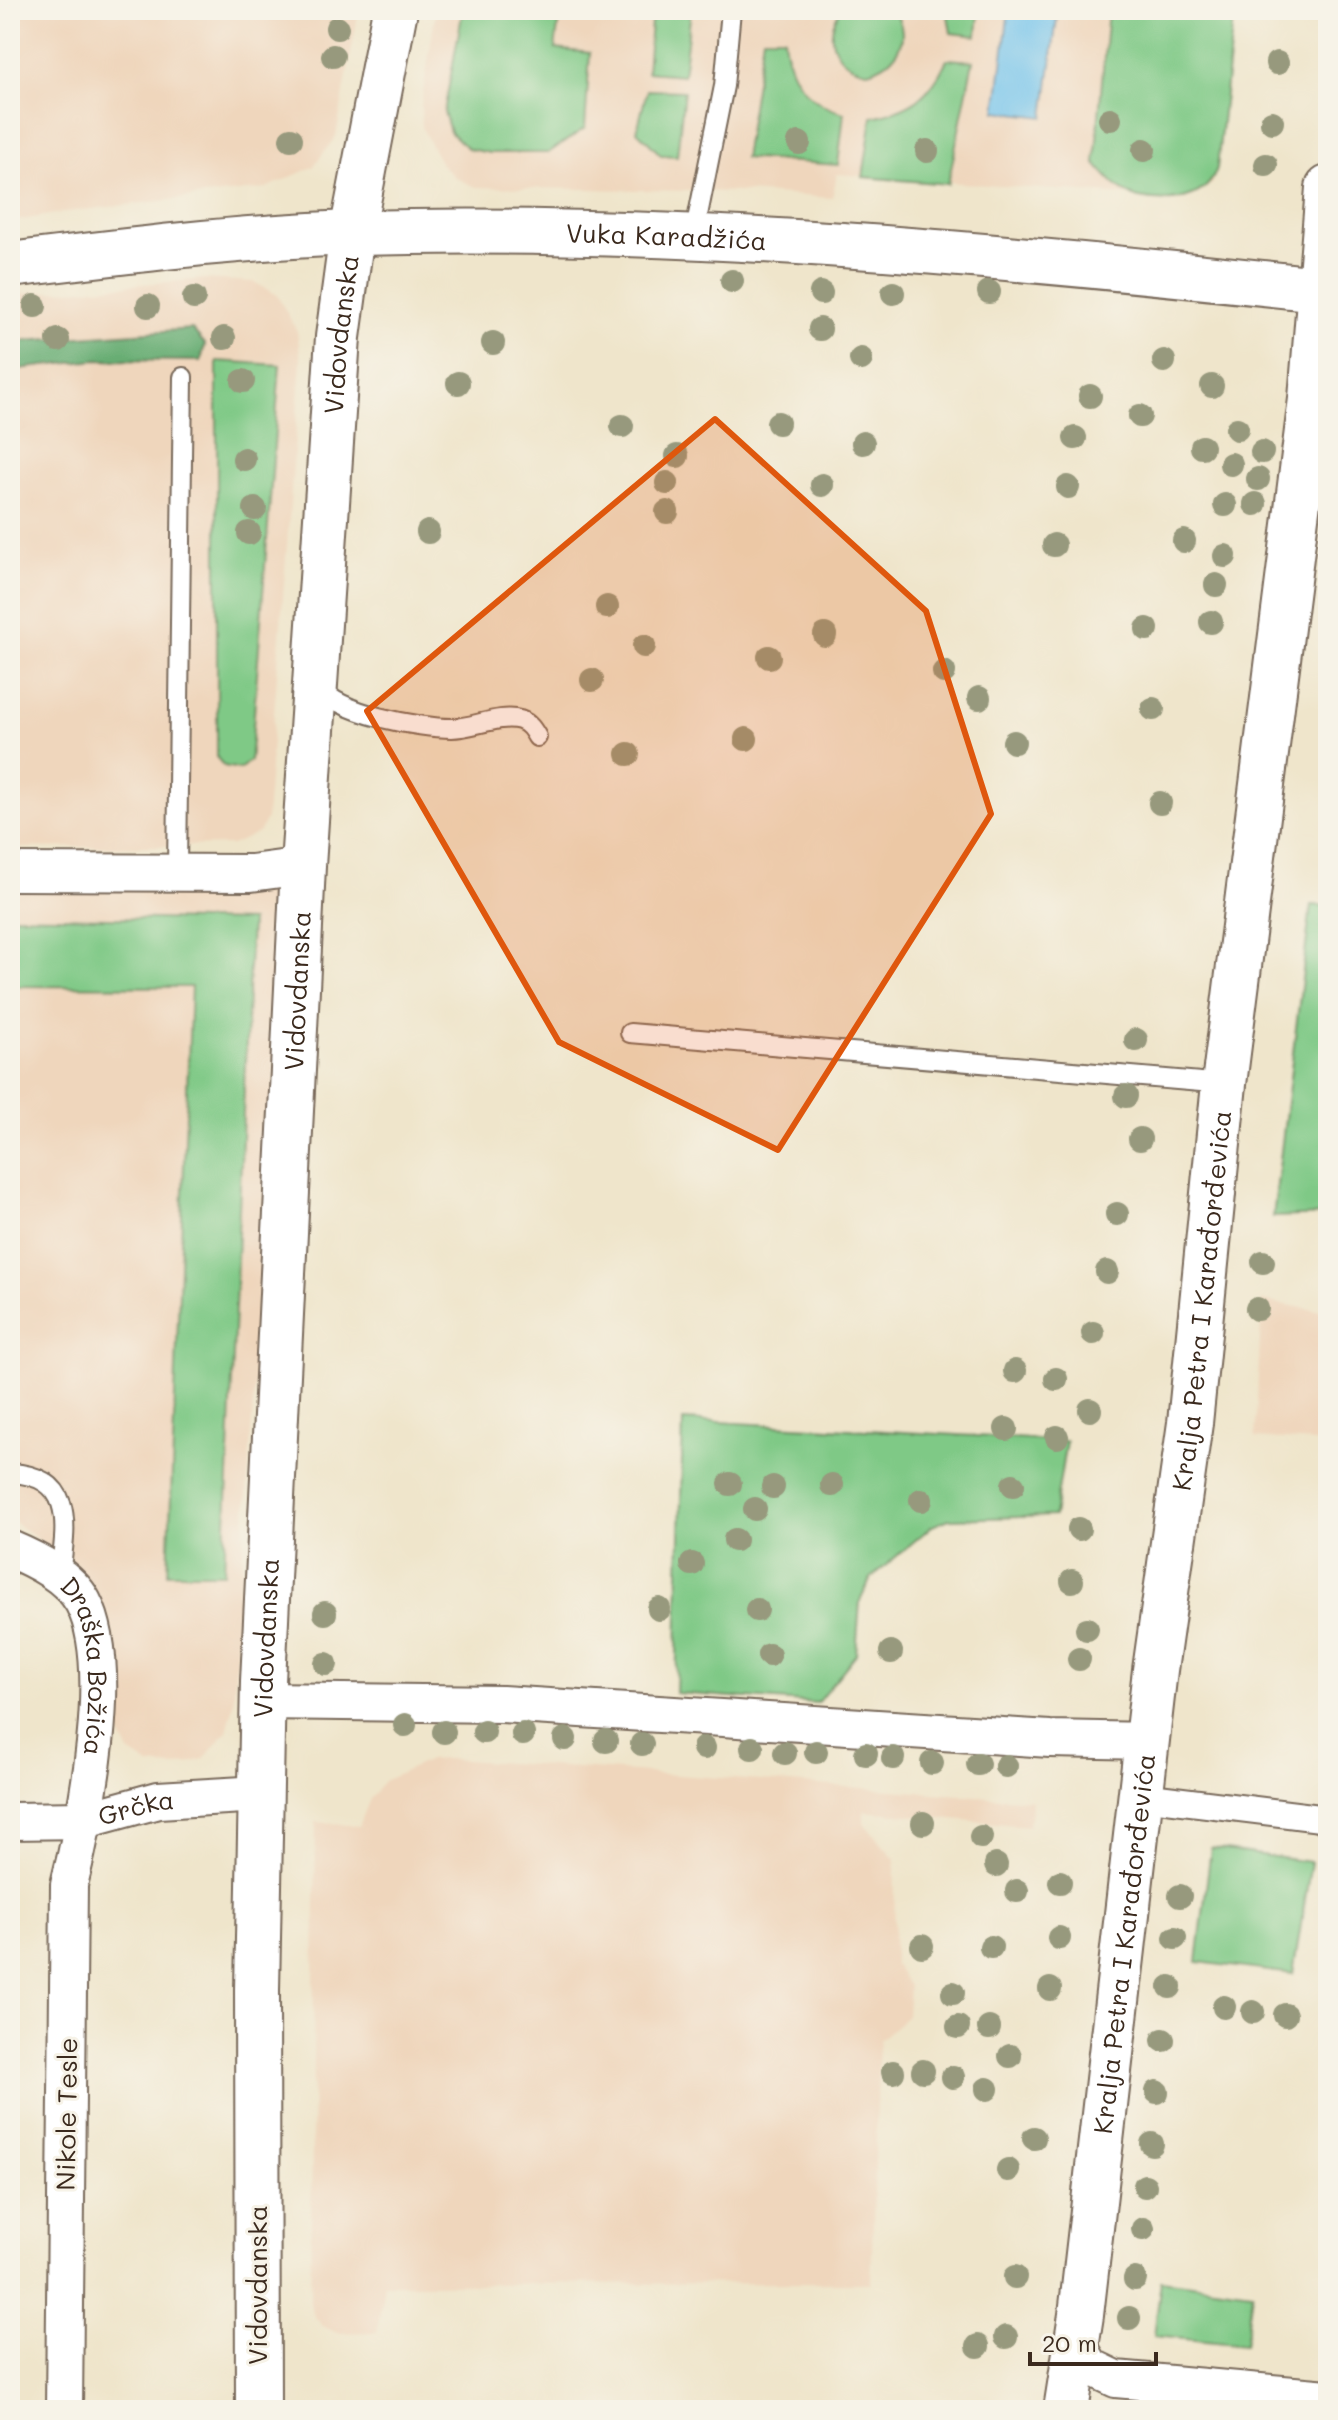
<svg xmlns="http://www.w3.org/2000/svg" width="1338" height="2420" font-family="Mali,sans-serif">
  <rect width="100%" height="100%" fill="#f7f3e8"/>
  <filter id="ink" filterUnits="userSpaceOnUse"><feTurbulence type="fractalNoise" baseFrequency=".0125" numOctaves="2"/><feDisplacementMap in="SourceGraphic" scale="16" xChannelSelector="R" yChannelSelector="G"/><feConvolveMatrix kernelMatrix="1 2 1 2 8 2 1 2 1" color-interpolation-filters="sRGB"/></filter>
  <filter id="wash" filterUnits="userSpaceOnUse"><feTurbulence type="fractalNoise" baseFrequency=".006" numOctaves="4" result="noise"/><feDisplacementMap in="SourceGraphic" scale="32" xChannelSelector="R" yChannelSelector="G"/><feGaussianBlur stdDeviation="1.8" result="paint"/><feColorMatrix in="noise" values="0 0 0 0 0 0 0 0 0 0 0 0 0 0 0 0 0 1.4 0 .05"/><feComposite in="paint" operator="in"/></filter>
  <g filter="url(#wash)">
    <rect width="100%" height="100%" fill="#efe5cb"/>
    <g fill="#efd6bc">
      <path d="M10,10h349l-23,126 -23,31 -49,22 -198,23 -56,10z"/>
      <path d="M436,10h798l-21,173 -19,13 -28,2 -329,-24 -5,24 -85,-6 -271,-5 -20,-9 -15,-14 -19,-36 -1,-22z"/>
      <path d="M205,279l49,3 23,13 20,36 4,30 -35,458 -7,13 -27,13 -222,3v-553z"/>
      <path d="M251,885l21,7 9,10 4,14 -52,792 -6,23 -23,28 -29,8 -26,-2 -20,-13 -8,-15 -59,-180 -52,-38v-630z"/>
      <path d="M1262,1301l66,11v131l-73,-5z"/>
      <path d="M450,1759l582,41 -3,26 -165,-15v12l31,36 -1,105 15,22 -2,30 -28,24 -8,243 -487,1 -7,48 -40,1 -14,-7 -9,-10 -4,-13 6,-481 43,4 11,-27 14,-18 45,-21z"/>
    </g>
    <g fill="#7fc986" stroke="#5d7a52" stroke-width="2">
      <path d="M463,10h97l-5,39 35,4 -5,75 -37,25h-58l-21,-4 -9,-7 -10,-10 -6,-20z"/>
      <path d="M652,10h39l-8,65 -36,-3z"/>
      <path d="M841,10h52c20,27 4,54 -26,61 -31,-6 -46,-34 -26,-61z"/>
      <path d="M947,10h32l-2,26 -26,-3z"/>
      <path d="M1108,10h126l-17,158c-9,32 -48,36 -78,30 -18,-4 -33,-22 -44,-35z"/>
      <path d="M763,37h21c3,38 22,66 60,76l-6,52 -94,-7z"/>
      <path d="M947,59l26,2 -25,123 -85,-7 9,-60c39,-8 59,-21 75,-58z"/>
      <path d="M647,90l37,1 -7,65 -16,-1 -24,-24z"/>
      <path d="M217,361l63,4 -28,376 -2,19 -10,9 -16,-3 -7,-8z"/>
      <path d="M1311,905l17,1v309l-55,2z"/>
      <path d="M10,916l241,5 -27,652h-56l23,-586 -181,-1z"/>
      <path d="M683,1420l383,21 -12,75 -105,3 -17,7 -61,52 -11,23 -4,53 -39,49 -141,-10z"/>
      <path d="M1211,1848l100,14 -18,112 -96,-12z"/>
      <path d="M1161,2280l91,12 -7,53 -91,-9z"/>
    </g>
    <path fill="#67ad73" stroke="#516c48" stroke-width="2" d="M192,329l13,15 -4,17 -104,-1 -87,10v-28z"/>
    <path fill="#70c2ec" stroke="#567685" stroke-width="2" d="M1009,10h49l-14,107 -48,-6z"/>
  </g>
  <g filter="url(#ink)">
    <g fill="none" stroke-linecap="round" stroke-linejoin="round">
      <defs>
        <g id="service">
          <path d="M694,235l30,-149 7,-76"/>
          <path d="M319,686c18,28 101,42 133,42 21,0 48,-14 68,-8 9,3 13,10 17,17"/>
          <path d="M177,870l6,-493"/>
          <path d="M630,1033l594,51"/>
          <path d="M10,1473c66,3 56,53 50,102"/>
        </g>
        <path id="pedestrian" d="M1142,1796l186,23"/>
        <g id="minor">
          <path d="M10,872l241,1 52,-7"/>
          <path id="s1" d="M10,1549c26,11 59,27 73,53 34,64 3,215 -14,283l-5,525"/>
          <path d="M263,1701l239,3 548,35 99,2"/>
          <path id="s2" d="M10,1821l75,-1 73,-20 103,-6"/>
          <path d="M1076,2342l15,25 25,12 212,19"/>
        </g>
        <g id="secondary">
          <path id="s3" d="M10,265c114,-14 228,-28 344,-32 326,-9 651,22 974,57"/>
          <path id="s4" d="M258,2410l-1,-420 6,-309 40,-815 35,-529 14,-104 43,-223"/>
          <path id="s5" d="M1066,2410l15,-95 74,-645 35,-247 34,-339 87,-685 17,-211"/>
        </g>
      </defs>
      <use href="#service" stroke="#7a6b5b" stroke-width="22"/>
      <use href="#pedestrian" stroke="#7a6b5b" stroke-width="30"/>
      <use href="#minor" stroke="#7a6b5b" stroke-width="40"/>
      <use href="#secondary" stroke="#7a6b5b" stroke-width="48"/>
      <use href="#service" stroke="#fff" stroke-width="18"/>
      <use href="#pedestrian" stroke="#fff" stroke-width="26"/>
      <use href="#minor" stroke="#fff" stroke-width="36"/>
      <use href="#secondary" stroke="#fff" stroke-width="44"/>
    </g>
    <g fill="#97997d">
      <circle cx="337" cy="28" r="12"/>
      <circle cx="333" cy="56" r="12"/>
      <circle cx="1277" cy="63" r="12"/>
      <circle cx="1110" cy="119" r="12"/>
      <circle cx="1272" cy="122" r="12"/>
      <circle cx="291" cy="139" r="12"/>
      <circle cx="799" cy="143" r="12"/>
      <circle cx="1144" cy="150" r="12"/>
      <circle cx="927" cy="151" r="12"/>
      <circle cx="1266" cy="165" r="12"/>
      <circle cx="732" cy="281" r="12"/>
      <circle cx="989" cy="292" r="12"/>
      <circle cx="821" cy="293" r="12"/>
      <circle cx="893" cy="293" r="12"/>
      <circle cx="194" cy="298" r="12"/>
      <circle cx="35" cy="306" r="12"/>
      <circle cx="148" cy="306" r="12"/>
      <circle cx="820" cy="329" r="12"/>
      <circle cx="224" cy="338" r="12"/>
      <circle cx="58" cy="340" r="12"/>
      <circle cx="493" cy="343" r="12"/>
      <circle cx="861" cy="359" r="12"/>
      <circle cx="1164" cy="361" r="12"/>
      <circle cx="243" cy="381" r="12"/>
      <circle cx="458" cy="383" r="12"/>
      <circle cx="1212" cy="386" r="12"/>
      <circle cx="1090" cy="396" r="12"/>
      <circle cx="1140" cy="416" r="12"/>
      <circle cx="778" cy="423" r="12"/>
      <circle cx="622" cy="426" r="12"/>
      <circle cx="1237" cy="429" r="12"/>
      <circle cx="1075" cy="438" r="12"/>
      <circle cx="863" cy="443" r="12"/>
      <circle cx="1202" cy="447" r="12"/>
      <circle cx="1262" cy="452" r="12"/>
      <circle cx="677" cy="456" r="12"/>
      <circle cx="244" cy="459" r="12"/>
      <circle cx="1231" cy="464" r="12"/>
      <circle cx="1258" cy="479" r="12"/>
      <circle cx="667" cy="483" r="12"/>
      <circle cx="822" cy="485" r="12"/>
      <circle cx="1068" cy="487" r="12"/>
      <circle cx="1255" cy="504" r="12"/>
      <circle cx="1225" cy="505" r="12"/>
      <circle cx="255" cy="509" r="12"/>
      <circle cx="667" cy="512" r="12"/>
      <circle cx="428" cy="532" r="12"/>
      <circle cx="249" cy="533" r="12"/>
      <circle cx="1184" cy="541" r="12"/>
      <circle cx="1054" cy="545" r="12"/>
      <circle cx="1225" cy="556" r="12"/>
      <circle cx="1216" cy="585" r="12"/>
      <circle cx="607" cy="607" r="12"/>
      <circle cx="1211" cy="622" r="12"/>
      <circle cx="1147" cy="629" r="12"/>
      <circle cx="825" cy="635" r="12"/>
      <circle cx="644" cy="646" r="12"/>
      <circle cx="769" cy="657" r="12"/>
      <circle cx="944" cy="672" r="12"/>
      <circle cx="592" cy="680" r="12"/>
      <circle cx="979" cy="698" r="12"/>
      <circle cx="1153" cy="709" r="12"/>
      <circle cx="746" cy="739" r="12"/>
      <circle cx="1014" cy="742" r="12"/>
      <circle cx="628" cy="754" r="12"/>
      <circle cx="1160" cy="803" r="12"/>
      <circle cx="1136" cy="1040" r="12"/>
      <circle cx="1126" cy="1096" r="12"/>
      <circle cx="1140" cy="1139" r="12"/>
      <circle cx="1117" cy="1214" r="12"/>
      <circle cx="1263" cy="1262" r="12"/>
      <circle cx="1107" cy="1272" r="12"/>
      <circle cx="1257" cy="1309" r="12"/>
      <circle cx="1093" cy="1333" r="12"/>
      <circle cx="1015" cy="1371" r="12"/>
      <circle cx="1056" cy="1379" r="12"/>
      <circle cx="1090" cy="1410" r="12"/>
      <circle cx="1006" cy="1429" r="12"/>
      <circle cx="1057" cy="1437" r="12"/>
      <circle cx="730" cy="1484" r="12"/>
      <circle cx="832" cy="1485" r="12"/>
      <circle cx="1013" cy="1485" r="12"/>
      <circle cx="773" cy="1487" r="12"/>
      <circle cx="921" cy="1500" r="12"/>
      <circle cx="755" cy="1509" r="12"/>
      <circle cx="1079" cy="1529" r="12"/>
      <circle cx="735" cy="1540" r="12"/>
      <circle cx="692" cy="1564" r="12"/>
      <circle cx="1072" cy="1581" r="12"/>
      <circle cx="659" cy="1609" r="12"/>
      <circle cx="757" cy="1610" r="12"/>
      <circle cx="325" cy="1613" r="12"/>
      <circle cx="1087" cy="1629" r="12"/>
      <circle cx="891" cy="1652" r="12"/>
      <circle cx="769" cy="1655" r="12"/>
      <circle cx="1079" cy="1659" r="12"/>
      <circle cx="326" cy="1664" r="12"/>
      <circle cx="405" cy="1725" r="12"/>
      <circle cx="444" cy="1732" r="12"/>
      <circle cx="484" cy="1732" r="12"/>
      <circle cx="523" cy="1734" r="12"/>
      <circle cx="565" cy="1739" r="12"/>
      <circle cx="606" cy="1741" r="12"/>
      <circle cx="642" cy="1744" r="12"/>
      <circle cx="704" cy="1748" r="12"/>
      <circle cx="752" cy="1748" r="12"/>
      <circle cx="816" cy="1752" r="12"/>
      <circle cx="785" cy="1753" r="12"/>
      <circle cx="866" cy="1754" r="12"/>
      <circle cx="893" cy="1758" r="12"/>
      <circle cx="932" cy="1763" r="12"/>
      <circle cx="978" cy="1764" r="12"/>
      <circle cx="1006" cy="1766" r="12"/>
      <circle cx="923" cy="1823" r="12"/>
      <circle cx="981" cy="1837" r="12"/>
      <circle cx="996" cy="1865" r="12"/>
      <circle cx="1060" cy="1882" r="12"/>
      <circle cx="1017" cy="1891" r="12"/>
      <circle cx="1180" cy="1896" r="12"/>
      <circle cx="1059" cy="1938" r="12"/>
      <circle cx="1175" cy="1938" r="12"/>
      <circle cx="922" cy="1946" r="12"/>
      <circle cx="991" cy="1947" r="12"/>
      <circle cx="1170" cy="1987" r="12"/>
      <circle cx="1050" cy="1989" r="12"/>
      <circle cx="953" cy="1993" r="12"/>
      <circle cx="1224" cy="2007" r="12"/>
      <circle cx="1253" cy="2012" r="12"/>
      <circle cx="1285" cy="2015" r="12"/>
      <circle cx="958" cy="2027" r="12"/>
      <circle cx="989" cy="2028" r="12"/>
      <circle cx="1163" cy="2040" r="12"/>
      <circle cx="1010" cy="2056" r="12"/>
      <circle cx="923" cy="2071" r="12"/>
      <circle cx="893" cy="2072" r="12"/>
      <circle cx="953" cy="2077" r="12"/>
      <circle cx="987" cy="2089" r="12"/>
      <circle cx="1157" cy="2092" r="12"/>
      <circle cx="1034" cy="2138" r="12"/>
      <circle cx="1152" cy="2144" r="12"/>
      <circle cx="1008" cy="2170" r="12"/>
      <circle cx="1145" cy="2186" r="12"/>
      <circle cx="1143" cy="2229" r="12"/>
      <circle cx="1015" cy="2277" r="12"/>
      <circle cx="1135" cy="2279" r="12"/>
      <circle cx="1129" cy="2318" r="12"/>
      <circle cx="1006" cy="2337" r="12"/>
      <circle cx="978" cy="2346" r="12"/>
    </g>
  </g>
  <path fill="#df570d" fill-opacity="0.2" stroke="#df570d" stroke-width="6" stroke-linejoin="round" d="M715,419l211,192 65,203 -213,336 -219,-108 -192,-331z"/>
  <g text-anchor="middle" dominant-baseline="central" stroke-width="6" stroke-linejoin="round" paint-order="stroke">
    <g font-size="26" fill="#3b2a1e" stroke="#f7f3e8">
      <text stroke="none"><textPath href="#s3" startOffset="658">Vuka Karadžića</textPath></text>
      <text stroke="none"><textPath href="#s4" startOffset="2078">Vidovdanska</textPath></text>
      <text stroke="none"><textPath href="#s4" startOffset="1420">Vidovdanska</textPath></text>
      <text stroke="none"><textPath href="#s5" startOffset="1118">Kralja Petra I Karađorđevića</textPath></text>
      <text stroke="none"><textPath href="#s4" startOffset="772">Vidovdanska</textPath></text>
      <text stroke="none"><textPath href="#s1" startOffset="156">Draška Božića</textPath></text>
      <text stroke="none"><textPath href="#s2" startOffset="128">Grčka</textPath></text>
      <text stroke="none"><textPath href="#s5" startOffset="470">Kralja Petra I Karađorđevića</textPath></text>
      <text transform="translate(66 2114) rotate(-89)">Nikole Tesle</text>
      <text transform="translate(257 2285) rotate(-90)">Vidovdanska</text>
    </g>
  </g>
  <rect width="1338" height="2420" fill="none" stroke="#f7f3e8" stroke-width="40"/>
  <path d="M1030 2352v12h126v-12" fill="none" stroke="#3b2a1e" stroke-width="4"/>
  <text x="1042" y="2352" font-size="24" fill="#3b2a1e" stroke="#f7f3e8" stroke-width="6" paint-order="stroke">20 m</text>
</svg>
